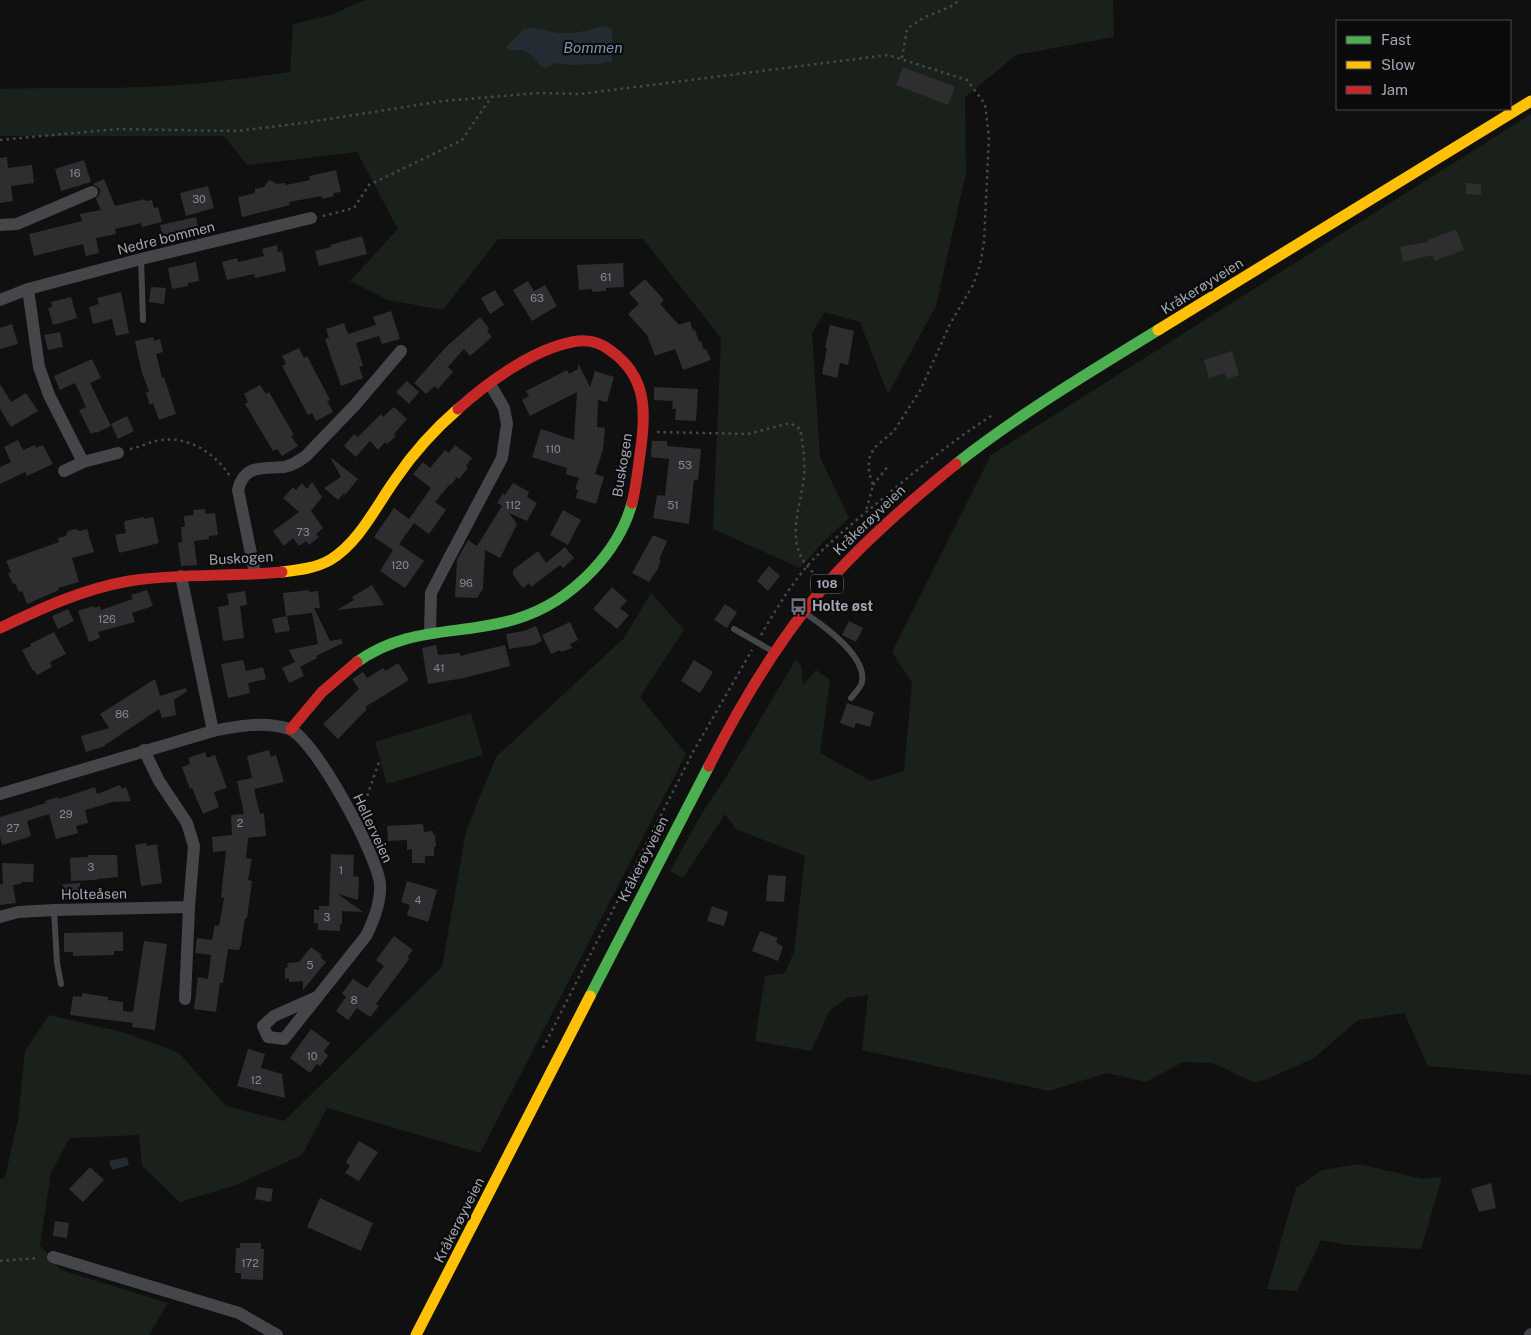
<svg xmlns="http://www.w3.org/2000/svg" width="1531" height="1335" font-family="'Public Sans',sans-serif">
  <rect width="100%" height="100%" fill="#101011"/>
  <g fill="#1a211b">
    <path d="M365,0h748l1,37 -98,18 -51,42 1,76 -30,133 -48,88 -28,-72 -35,-10 -13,21 8,124 29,61 -26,24 -23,26 -87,-39 8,-191 -78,-99h-145l-55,71 -55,-10 -38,-19 48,-52 -41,-77 -110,13 -23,-29h-224v-47c48,-2 97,0 145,-2 49,-2 96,-8 145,-15l3,-48 38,-9z"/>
    <path d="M1531,114v961l-103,-9 -24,-53 -46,7 -44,38 -49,22 -12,2 -40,-19 -30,-1 -37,20 -39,-9 -58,18 -187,-41 6,-55 -21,3 -17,12 -19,41 -56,-10 10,-65 20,-3 9,-21 11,-96 -69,-27 -11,-15 -42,64 -13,-7 31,-56 27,-41 68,-115 5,7 2,19 13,-15 14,10 -10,73 51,28 33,-10 8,-88 -20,-31 99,-197z"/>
    <path d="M651,593l33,37 -44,67 46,57 -206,399 -153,-45 -25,47 -66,30 -56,17 -38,-36 -3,-31 -69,3 -19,34 -11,73 21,25 107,33 -19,32h-149v-156l5,-1 13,-59 7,-68 24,-36 77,18 53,20 47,53 58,15 158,-154 24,-136 30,-74 128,-119z"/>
    <path d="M471,713l12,42 -96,29 -12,-42z"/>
    <path d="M1359,1164l64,15 19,-2 -21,72 -74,-4 -26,-5 -24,51 -30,-2 29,-101 26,-18z"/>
  </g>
  <g fill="#242b32">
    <path d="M604,26l8,3c1,12 -1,21 0,32l-14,3 -25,1 -17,-2 -11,6c-14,-10 -14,-23 -34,-18l-5,-4 18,-18 8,-1 27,5h16z"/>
    <path d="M127,1157l2,8 -17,5 -3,-9z"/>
  </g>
  <g fill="#2e2e30">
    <path d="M903,67l52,20 -7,18 -52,-20z"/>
    <path d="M7,157l1,11 24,-3 2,18 -23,3 2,15 -13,2v-45z"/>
    <path d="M84,160l7,22 -30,9 -6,-22z"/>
    <path d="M336,170l5,22 -8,1 1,3 -12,3v-3l-33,6 1,3 -48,12 -4,-20 17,-4v-4l9,-2 5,-7 8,4 8,-1 1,2 24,-5 -1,-4z"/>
    <path d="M104,179l11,27 30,-7v2l7,-1 2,8 4,-1 4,15 -20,5 -1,-4 -26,6 1,5 -20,4 3,15 -13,3 -3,-12 -49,12 -5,-22 53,-13 -2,-7 21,-4 -5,-11 4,-6v-4l-7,-5z"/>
    <path d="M1466,183l15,1v11l-15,-1z"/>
    <path d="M208,186l6,22 -28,8 -6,-23z"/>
    <path d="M196,217l3,16 -19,4 1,4 -16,3 -5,-19z"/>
    <path d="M1456,229l8,21 -29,11 -2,-6 -30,7 -3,-15 28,-5v-2z"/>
    <path d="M362,236l5,18 -48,12 -4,-15 16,-4 -1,-2z"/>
    <path d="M277,245l1,7 4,-1 4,20 -31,7 -1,-4 -27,6 -5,-18 15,-4 1,4 26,-6 -2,-7z"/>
    <path d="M196,262l3,19 -11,2v3l-16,3 -4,-21z"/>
    <path d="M623,263l1,24 -18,1v3l-14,1v-3l-13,1 -2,-25z"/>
    <path d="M645,279l19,21 -4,4 19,21 11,-4 3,10 2,-1 4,12 2,-1 3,9 2,-1 5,11 -28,10 -8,-21 -20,7 -8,-21 -19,-21 11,-10 -10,-11z"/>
    <path d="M528,281l6,10 11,-6 12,21 -25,15 -19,-31z"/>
    <path d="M151,287l15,1 -2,16 -15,-2z"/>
    <path d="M495,290l9,15 -14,9 -9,-16z"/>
    <path d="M121,292l8,41 -13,3 -4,-17 -19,5 -4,-17 10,-3 -2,-6z"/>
    <path d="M71,297l6,21 -24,7 -5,-17 4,-1 -1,-5z"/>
    <path d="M391,311l9,28 -18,5 -3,-8 -23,7 7,23 -4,1 4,11 -22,8 -16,-47 4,-2 -3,-8 18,-6 4,11 28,-9 -3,-8z"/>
    <path d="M480,317l9,11 -2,3 5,6 -22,19 -6,-7 -16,18 5,5 -15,17 -3,-3 -9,8 -12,-11 32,-36z"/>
    <path d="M12,324l6,20 -18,5v-21z"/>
    <path d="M830,325l24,6 -6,34 -8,-2 -3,15 -15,-4 5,-26h-2z"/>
    <path d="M60,332l3,15 -15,3 -4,-15z"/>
    <path d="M153,337l1,4 6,-2 3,13 -7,2 6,24 2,-1 12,37 -17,6 -6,-17 -3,2 -4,-12 3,-2 -7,-18 -7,-32z"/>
    <path d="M299,348l5,10 3,-2 23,44 -3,1 6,11 -17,9 -4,-8 -4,2 -26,-49 4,-2 -4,-8z"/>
    <path d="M1232,351l7,24 -12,4 -2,-6 -16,5 -5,-18z"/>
    <path d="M92,359l9,19 -11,5 21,43 -15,7 -1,-1 -4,2 -12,-24 7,-3 -11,-24 -15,7 -6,-14z"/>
    <path d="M578,363l12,24 5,-16 19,6 -7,25 -9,-2 -1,27 8,1 -2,22 -8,24 9,3 -8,27 -20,-6 2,-8 -3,-1 4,-11 -13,-4 1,-6 -35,-11 9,-28 33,11 3,-48 -47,24 -8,-16 7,-4 -3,-5 41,-21 2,4 9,-5z"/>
    <path d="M407,381l12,11 -10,12 -13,-12z"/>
    <path d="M0,384l11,18 15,-9 12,18 -27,16 -11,-18z"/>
    <path d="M260,385l6,9 3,-2 25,43 -3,1 7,10 -16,10 -5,-7 -4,2 -28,-47 3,-2 -4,-8z"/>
    <path d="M654,387l44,2 -2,32 -21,-1 1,-11h-4l1,-8 -19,-1z"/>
    <path d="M394,407l13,12 -13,15 2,2 -9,8 -2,-2 -7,8 -8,-9 -14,16 -12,-11 10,-12 4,3 23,-23 2,3z"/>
    <path d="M127,416l7,15 -16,8 -7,-15z"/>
    <path d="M18,440l5,10 12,-5 1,3 7,-3 10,19 -26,12 -2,-4 -25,12v-17l11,-5 -7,-15z"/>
    <path d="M652,441h15v5l34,3 -3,31h-4l-5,44 -36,-6 4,-23 8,1 4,-37 -18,-2z"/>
    <path d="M455,445l17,13 -6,8 2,2 -9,11 -2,-2 -6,8 -1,-1 -15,18 11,8 -17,24 -15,-11 -15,21 25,17 -19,27 -25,-17 13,-21 -19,-13 20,-29 15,11 22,-31 -18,-14 10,-12 7,6 15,-18 4,3z"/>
    <path d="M330,457l28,22 -13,16 -1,-2 -6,7 -14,-12 17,-11z"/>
    <path d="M312,482l10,15 -11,14 12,17 -7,6 3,3 -10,8 -3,-4 -7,5 -6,-8 -9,8 -11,-15 26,-19 -16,-14 10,-11 3,3 6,-7 5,6z"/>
    <path d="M513,483l16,9 -2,5 10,6 -10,18 -18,-8 8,11 -17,34 -15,-8 -2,39 -6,9 -22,-1 2,-37 11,-20 9,6 25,-40 -5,-3 6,-10 2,2z"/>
    <path d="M205,509v5l10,-1 3,22 -9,1v3l-15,2 3,24 -16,1 -3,-23 4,-1 -1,-15h4l-1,-11 10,-1 -1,-5z"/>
    <path d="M563,510l18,10 -13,25 -18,-10z"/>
    <path d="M144,517v2l9,-2 6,26 -40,10 -4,-18 11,-2 -2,-9 1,-3z"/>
    <path d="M75,529l5,2 7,-2 7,23 -22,6 7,24 -21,6 1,2 -32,14 -5,-13 -3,1 -4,-9 -2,1 -5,-11 3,-1 -5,-11 53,-19 -1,-4 8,-2 2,-5z"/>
    <path d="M653,535l14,6 -8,19 2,1 -3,6h1l-10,15 -17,-9z"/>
    <path d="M565,547l9,11 -11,10 -3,-3 -29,22 -2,-4 -6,5 -10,-13v-5l25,-19 8,12z"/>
    <path d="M769,566l11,10 -12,15 -11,-10z"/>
    <path d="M372,585l12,20 -47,5 17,-10 -2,-3z"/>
    <path d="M612,587l15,14 -7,7 9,7 -12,14 -24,-20z"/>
    <path d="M147,590l6,16 -21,7 3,9 -37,10 2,6 -11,4 -11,-31 15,-5 1,2 6,-2 1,4 32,-11 -2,-4z"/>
    <path d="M309,590v2l9,-1 2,17h-6l16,33 11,-2 2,4 -27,13 1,2 -17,9 4,9 -15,7 -7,-15 13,-6 -6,-12 29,-6 -6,-31 -26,3 -3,-23z"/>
    <path d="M245,591l2,14 -7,1 4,32 -21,3 -5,-34 11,-2 -2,-11z"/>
    <path d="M725,604l12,8 -10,16 -13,-8z"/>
    <path d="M68,609l6,12 -16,8 -6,-13z"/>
    <path d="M287,616l3,15 -15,2 -3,-14z"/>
    <path d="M849,621l14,7 -7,14 -14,-7z"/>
    <path d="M570,622l8,18 -8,4 2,4 -11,4 -1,-2 -9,4 -9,-19z"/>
    <path d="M536,626l6,15 -8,4 -25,4 -3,-15 18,-3z"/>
    <path d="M54,632l12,22 -16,8 2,5 -15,8 -3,-5 -1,1 -11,-21 9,-4 -1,-2z"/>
    <path d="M436,645l2,10 22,-2v3l45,-11 5,21 -46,12 -36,6 -6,-36z"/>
    <path d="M243,660l3,11 17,-4 3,12 -18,4 2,10 -22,5 -7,-34z"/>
    <path d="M694,660l19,12 -13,21 -19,-12z"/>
    <path d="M398,663l11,17 -44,27 2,2 -29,30 -15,-15 36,-35 -7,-10 11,-7 4,6 16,-10 2,3z"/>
    <path d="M155,679l5,17 26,-8 1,3 -13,9 2,15 -14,3 -3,-9 -54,36v1l-19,6 -5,-16 28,-8 -9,-14z"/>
    <path d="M847,703l27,9 -4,15 -14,-4 -2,5 -14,-5z"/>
    <path d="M269,750l2,7 5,-2 8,27 -30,7 6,25 4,-1 2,23 -18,2 -2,20 6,1 -4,21 4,1 -5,37h-2l-4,27 -2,5 -11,-1 -5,34h-3l-4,29 -22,-3 4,-32 10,2 3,-24 -16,-2 2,-15 15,2 3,-15 4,1 5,-28 -3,-1 5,-46 -13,1 -1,-15 20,-2 -1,-20 13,-1 -7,-33 15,-3 -5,-22z"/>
    <path d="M205,752l2,6 8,-3 12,33 -13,4 5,15 -16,7 -11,-26 -2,1 -8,-22 8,-3 -2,-6z"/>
    <path d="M120,785l2,4 4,-2 5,14 -18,1 -28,8 3,13 -12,3 2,7 -22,6 -7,-25 -22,7 4,14 -2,2 -27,8 -2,-8v-20l46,-14 -1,-2 13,-4 1,2 36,-12 2,7z"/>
    <path d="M423,824l1,8 9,-1v4l2,-1 1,13h-2v9h-9v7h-13v-14l-5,1v-10l-19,1 -1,-15z"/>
    <path d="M146,843l1,3 10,-2 5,39 -21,3 -6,-41z"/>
    <path d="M331,854l23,1 -1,21 6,1 -1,23 -20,-6 25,18 -21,-1v13h-2v7l-22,-1v-7h-4v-14l5,1v-4h10z"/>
    <path d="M88,855h29l1,22 -21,2v1l-26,1 -1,-23 18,-1z"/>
    <path d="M2,863l32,1 -1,18h-12v2l-8,1 3,18 -16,2v-21h3z"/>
    <path d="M768,875l18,1 -2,26 -18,-1z"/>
    <path d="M407,881l30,9 -9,32 -21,-7 3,-10 -9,-3z"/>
    <path d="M80,883v16l-16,1 -1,-16z"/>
    <path d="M712,906l16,6 -4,14 -17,-5z"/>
    <path d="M760,931l18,7 -2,4 7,5 -5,14 -26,-10z"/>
    <path d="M123,932v19h-9v4l-41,1v-4h-9v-19z"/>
    <path d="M394,936l19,14 -5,6 1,3 -33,45 3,2 -9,11 -13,-9 -9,12 -12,-9 10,-14 -4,-4 11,-14 14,9 17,-22 -8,-6z"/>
    <path d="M144,941l23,3 -12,86 -23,-3 1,-4 -63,-8 3,-19 9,1v-4l26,4v3l15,2v9l10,1z"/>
    <path d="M311,947l11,8 -2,2 6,5 -23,28v-9l-14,1v-4l-4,1v-11l3,-1 -1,-4 12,-1z"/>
    <path d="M311,1029l19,14 -6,8 4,5 -8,10 -3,-2 -7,9 -20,-15z"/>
    <path d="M248,1049l17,5 -4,14 21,6 3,24 -48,-12z"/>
    <path d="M359,1141l19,11 -19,29 -14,-8 5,-7 -4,-4z"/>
    <path d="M90,1167l14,13 -21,22 -14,-13z"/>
    <path d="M1491,1183l5,25 -17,4 -8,-23z"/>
    <path d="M257,1187l16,2 -2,13 -16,-3z"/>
    <path d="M320,1198l53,25 -12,28 -54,-24z"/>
    <path d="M55,1221l14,2 -2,15 -14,-2z"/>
    <path d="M240,1243h21v6h3l-1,31 -22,-1v-6h-6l1,-25h4z"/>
  </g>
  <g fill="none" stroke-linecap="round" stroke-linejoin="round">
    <g stroke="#46484b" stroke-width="2.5" stroke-dasharray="2.5 4" stroke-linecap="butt">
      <path d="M902,58l5,-29 16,-11 27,-11 10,-7"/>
      <path d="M0,140l117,-11 120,2 66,-8 140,-22 96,-8 41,1 308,-39 79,25 18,24 4,33 -5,105 -4,23 -7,20 -23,39 -29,65 -27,42 -20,17 -5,11v13l4,13 -7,26"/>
      <path d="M323,216l31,-8 15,-23 93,-45 30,-44"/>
      <path d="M657,432l91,2 42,-11 10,6c3,15 5,31 4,46 -2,27 -17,60 -1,85 3,5 8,10 12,15"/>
      <path d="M130,449c9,-2 18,-6 26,-8 30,-7 58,11 74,35"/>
      <path d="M873,485l16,-20"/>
      <path d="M761,635c14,-24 29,-49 47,-70 20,-22 45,-42 68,-61 38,-32 76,-63 118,-90"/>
      <path d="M363,808l17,-49"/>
      <path d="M543,1048l150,-296 59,-102"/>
      <path d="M0,1261l39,-3"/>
    </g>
    <g stroke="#454649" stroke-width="6">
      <path d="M141,259l2,61"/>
      <path d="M805,613c19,13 62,43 57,69 -1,5 -7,11 -11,16"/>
      <path d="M734,629l40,23"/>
      <path d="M54,910l3,53 4,21"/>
    </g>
    <g stroke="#454649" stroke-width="12">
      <path d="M0,225l17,-1 75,-32"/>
      <path d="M28,289l11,78 10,28 34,67"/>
      <path d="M0,300l28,-11 113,-30 170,-41"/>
      <path d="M64,471l19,-9 35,-9"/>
      <path d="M255,573l-17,-83c6,-26 25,-21 46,-23 8,-1 15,-6 22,-11l49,-51 46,-54"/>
      <path d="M181,576l32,155"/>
      <path d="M430,632l1,-39 16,-31 55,-104 5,-34 -3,-16 -14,-24"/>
      <path d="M0,794l213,-63c24,-5 52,-10 76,-2 25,8 90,129 91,156 1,18 -6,35 -14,51l-82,103 -16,-2 -5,-11 11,-10 43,-19"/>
      <path d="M0,917l18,-5 36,-2 135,-3 5,-61 -7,-23 -28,-42 -15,-31"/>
      <path d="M185,999l4,-92"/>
      <path d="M53,1257l186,56 38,22"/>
      <path d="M1530,1335l1,-1"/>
    </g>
    <g stroke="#4caf50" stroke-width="11">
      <path d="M956,464c63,-50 134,-92 202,-134"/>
      <path d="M357,662c51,-37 104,-26 159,-43 30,-9 55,-26 76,-48 19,-20 33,-42 40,-68"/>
      <path d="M590,996l119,-230"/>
    </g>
    <g stroke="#ffc107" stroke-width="11">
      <path d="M1158,330l373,-229"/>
      <path d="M282,572c17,-2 34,-4 48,-12 30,-18 47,-56 67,-83 17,-25 38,-48 61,-68"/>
      <path d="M416,1335l174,-339"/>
    </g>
    <g stroke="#c62828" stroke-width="11">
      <path d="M458,409c30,-27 74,-59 114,-67 14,-3 28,0 39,9 37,26 35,63 29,103 -2,16 -4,33 -8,49"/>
      <path d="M0,628c42,-20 83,-39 129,-47 51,-8 103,-4 153,-9"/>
      <path d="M291,729l31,-37 35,-30"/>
      <path d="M709,766c32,-63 68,-124 114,-178 40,-46 86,-86 133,-124"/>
    </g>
  </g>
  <defs>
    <symbol id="bus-bare" viewBox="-9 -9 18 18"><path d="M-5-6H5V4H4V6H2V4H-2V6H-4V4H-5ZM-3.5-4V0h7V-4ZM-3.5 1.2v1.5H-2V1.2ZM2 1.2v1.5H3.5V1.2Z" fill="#6e727a" stroke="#0b0b0c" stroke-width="2.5" paint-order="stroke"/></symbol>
  </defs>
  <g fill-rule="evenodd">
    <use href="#bus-bare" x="786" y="594" width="25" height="25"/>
  </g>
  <g text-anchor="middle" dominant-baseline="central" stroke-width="4.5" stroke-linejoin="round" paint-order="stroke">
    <g font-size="11" fill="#848892">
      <text x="75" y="173">16</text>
      <text x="199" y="199">30</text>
      <text x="606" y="277">61</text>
      <text x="537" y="298">63</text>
      <text x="553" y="449">110</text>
      <text x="685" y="465">53</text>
      <text x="513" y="505">112</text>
      <text x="673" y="505">51</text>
      <text x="303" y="532">73</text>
      <text x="400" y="565">120</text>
      <text x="466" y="583">96</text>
      <text x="107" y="619">126</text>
      <text x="439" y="668">41</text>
      <text x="122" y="714">86</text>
      <text x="66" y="814">29</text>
      <text x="240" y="823">2</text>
      <text x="13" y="828">27</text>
      <text x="91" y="867">3</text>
      <text x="341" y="870">1</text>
      <text x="418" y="900">4</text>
      <text x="327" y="917">3</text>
      <text x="310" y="965">5</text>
      <text x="354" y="1000">8</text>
      <text x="312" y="1056">10</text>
      <text x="256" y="1080">12</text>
      <text x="250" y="1263">172</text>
    </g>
    <rect fill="#0b0b0c" stroke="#747880" stroke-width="1" x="811" y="574.5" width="32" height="19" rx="4"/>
    <g font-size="12" font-weight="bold" fill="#a1a6b2">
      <text x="827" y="584">108</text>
    </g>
    <g font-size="14" fill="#a1a6b2" stroke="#0b0b0c">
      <text transform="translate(166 238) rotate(-14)">Nedre bommen</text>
      <text transform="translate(1202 286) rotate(-32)">Kråkerøyveien</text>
      <text transform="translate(622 465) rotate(-81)">Buskogen</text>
      <text transform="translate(869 520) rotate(-44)">Kråkerøyveien</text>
      <text transform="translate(241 558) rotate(-3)">Buskogen</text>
      <text transform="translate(373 828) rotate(65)">Hellerveien</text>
      <text transform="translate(643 859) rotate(-63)">Kråkerøyveien</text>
      <text transform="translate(94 894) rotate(-1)">Holteåsen</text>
      <text transform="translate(459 1220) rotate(-63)">Kråkerøyveien</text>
    </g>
    <g font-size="14" font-weight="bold" fill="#a1a6b2" stroke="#0b0b0c" text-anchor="start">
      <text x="812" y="606">Holte øst</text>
    </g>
    <g font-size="15" font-style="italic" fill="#7694af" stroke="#0b0b0c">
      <text x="593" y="47">Bommen</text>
    </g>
  </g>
  <rect x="1336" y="20" width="175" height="90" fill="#0b0b0c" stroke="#47494e"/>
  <rect x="1346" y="36" width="25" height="8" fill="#4caf50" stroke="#47494e"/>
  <text x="1381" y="45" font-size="15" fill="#a1a6b2">Fast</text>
  <rect x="1346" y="61" width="25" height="8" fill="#ffc107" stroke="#47494e"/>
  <text x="1381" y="70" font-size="15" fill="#a1a6b2">Slow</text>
  <rect x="1346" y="86" width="25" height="8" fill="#c62828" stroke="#47494e"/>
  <text x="1381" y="95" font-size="15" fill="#a1a6b2">Jam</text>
</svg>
